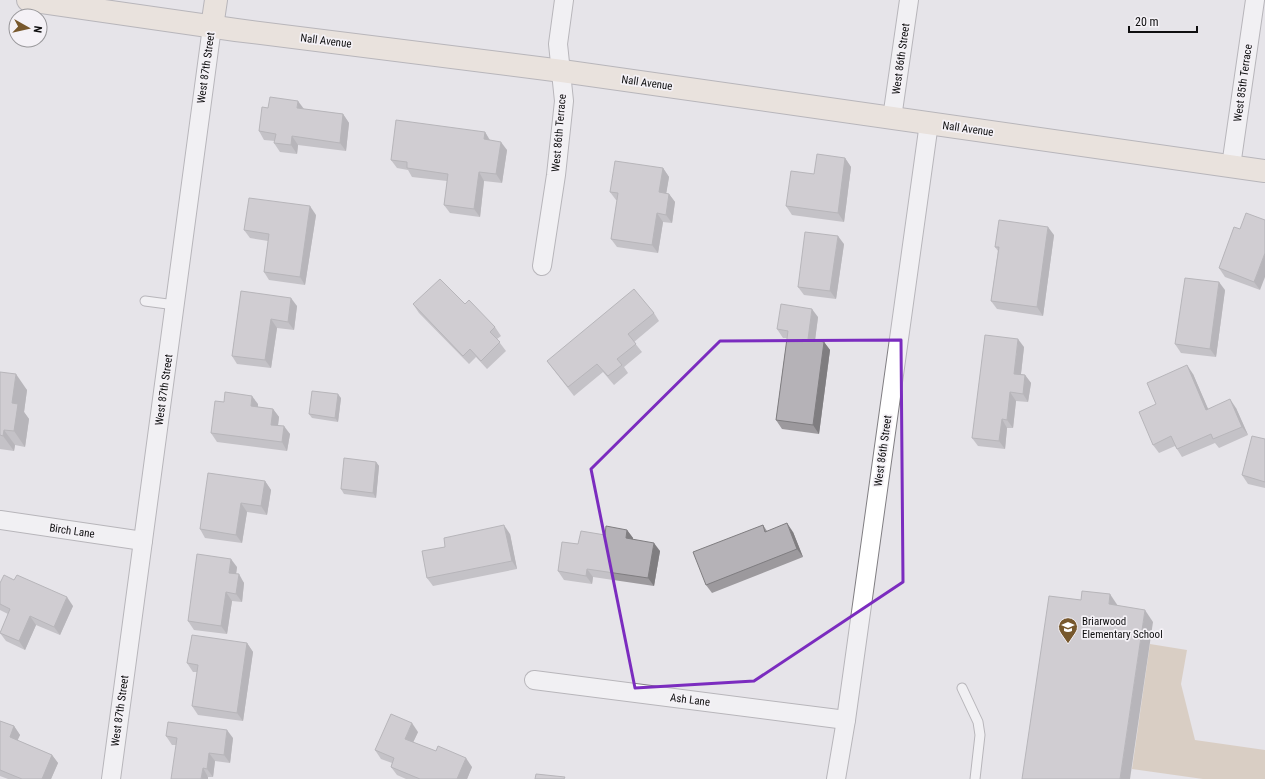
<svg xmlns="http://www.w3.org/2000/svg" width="1265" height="779" font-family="'Roboto Condensed',sans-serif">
  <rect width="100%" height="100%" fill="#e6e4e9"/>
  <path fill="#cbb498" d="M1150,644l37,6 -6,34 14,56 70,10v29h-62l-71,-10z"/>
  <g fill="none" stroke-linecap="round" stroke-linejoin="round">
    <defs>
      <g id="lane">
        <path d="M145,301l30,4"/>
        <path d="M962,688l16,34 2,13 -5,44"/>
      </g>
      <g id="street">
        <path d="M892,118l17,-118"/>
        <path d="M1231,166l24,-166"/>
        <path d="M542,266l14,-91 8,-74 -6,-57 6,-44"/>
        <path d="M0,520l143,21"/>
        <path d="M534,680l312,40"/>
        <path d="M111,779l101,-752"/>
        <path d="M836,779l10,-59 83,-597"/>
      </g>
      <g id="secondary">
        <path d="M28,0l208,30 326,41 703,100"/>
        <path d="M212,27l4,-27"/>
      </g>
    </defs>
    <use href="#lane" stroke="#807e82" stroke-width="11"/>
    <use href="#street" stroke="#807e82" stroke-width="20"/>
    <use href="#secondary" stroke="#807e82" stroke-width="24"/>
    <use href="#lane" stroke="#fff" stroke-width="9"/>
    <use href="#street" stroke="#fff" stroke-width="18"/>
    <use href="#secondary" stroke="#eddfce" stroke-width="22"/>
  </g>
  <g fill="#9c999d">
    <path d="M268,108l36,1 39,5 6,9 -3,28 -48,-6 -1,9 -17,-2 -6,-9 1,-2 -11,-1 -5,-9z"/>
    <path d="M485,132l5,8 17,10 -5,33 -18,-2 -4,36 -30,-4 -6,-8 3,-24 -35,-4 -4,-7 -11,-2 -6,-8z"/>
    <path d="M845,158l6,9 -7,55 -52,-7 -6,-9 28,-32z"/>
    <path d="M663,168l6,9 -3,16 3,1 6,8 -3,21 -9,-1 -5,31 -41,-6 -6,-8 6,-39h-1l-6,-8z"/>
    <path d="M316,215l-11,70 -36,-5 -5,-8 4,-31 -18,-3 -6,-8z"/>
    <path d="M1234,227l26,63 -35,-13 -6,-9z"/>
    <path d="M1054,235l-11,81 -46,-7 -6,-8 7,-50 -3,-4z"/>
    <path d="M844,244l-8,55 -32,-4 -6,-8z"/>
    <path d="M1225,290l-9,67 -35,-4 -6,-9z"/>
    <path d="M241,291l56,15 -3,24 -17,-2 -6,40 -34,-4 -5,-8z"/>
    <path d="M413,304h52l30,23 6,9 -4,3 9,12 -19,18 -11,-12 -7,7 -50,-51z"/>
    <path d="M654,313l5,8 -25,21 8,10 -18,15 4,6 -14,12 -11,-13 -29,24 -21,-27 -6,-8z"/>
    <path d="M818,317l-3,23 9,2 6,8 -11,84 -37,-5 -6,-9 11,-82h-4l-6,-9z"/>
    <path d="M1024,347l-3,27 4,1 6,8 -3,19 -12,-1 -3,27h-6l-2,21 -27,-3 -6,-8z"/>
    <path d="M0,372l27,18 -3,22 5,7 -4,28 -10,-2 -1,6 -14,-2z"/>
    <path d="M1193,374l15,35 28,-1 12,27 -29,13 -4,-5 -33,14 -5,-8 -2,-3 -16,7 -6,-8 3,-41z"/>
    <path d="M341,398l-3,24 -26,-4 -3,-4z"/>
    <path d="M224,402l34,2v3l15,2 6,8 -1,8 12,9 -3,17 -70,-9 -6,-9z"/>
    <path d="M1265,439v49l-17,-4 -6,-9z"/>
    <path d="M376,462l3,4 -3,32 -32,-4 -3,-5z"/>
    <path d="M265,481l6,9 -4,25 -20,-3 -5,31 -37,-5 -5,-9z"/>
    <path d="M763,525l4,6 26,1 10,25 -91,36 -6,-8z"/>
    <path d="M627,530l6,8v1l27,12 -6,35 -61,-9 -1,7 -28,-4 -6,-9 20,-27 27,-9z"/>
    <path d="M510,534l7,35 -84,17 -6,-8z"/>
    <path d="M237,567l-1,7 8,9 -2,19 -10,-1 -5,33 -33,-4 -6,-9z"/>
    <path d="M0,583l73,23 -13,29 -24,-10 -11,25 -19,-9 -6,-8 8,-19 -8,-4z"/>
    <path d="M247,643l6,9 -10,69 -45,-6 -6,-9 5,-34h-4l-6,-9z"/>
    <path d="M0,721l14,5 6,9 -3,5 35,15 6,8 -7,16h-43l-8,-3z"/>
    <path d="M418,732l-5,10 59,25 -5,12h-61l-9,-4 -6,-8 1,-4 -11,-4 -6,-9z"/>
    <path d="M166,736l67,2 -3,25 -15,-2 -2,16h-5l-32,-32h-4z"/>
  </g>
  <g fill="#7f7d80">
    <path d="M298,101l6,8 -7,-1z"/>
    <path d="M343,114l6,9 -3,28 -6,-8z"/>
    <path d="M485,132l5,9 -6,-2z"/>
    <path d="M292,136l6,9 -1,9 -6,-9z"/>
    <path d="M501,142l6,8 -5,33 -6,-9z"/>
    <path d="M845,158l6,9 -7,55 -6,-9z"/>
    <path d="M663,168l6,9 -4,24 -6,-9z"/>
    <path d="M479,172l5,9 -4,36 -6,-8z"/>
    <path d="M669,194l6,8 -3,21 -6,-8z"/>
    <path d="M310,206l6,9 -11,70 -5,-8z"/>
    <path d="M657,213l6,9 -5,31 -6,-8z"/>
    <path d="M1048,227l6,8 -11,81 -6,-9z"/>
    <path d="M838,236l6,8 -8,55 -6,-8z"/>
    <path d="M1265,253v24l-5,13 -6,-8z"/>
    <path d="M1219,282l6,8 -9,67 -6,-8z"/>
    <path d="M291,298l6,8 -3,24 -6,-8z"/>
    <path d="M812,309l6,8 -4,31 -6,-9z"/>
    <path d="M271,319l6,9 -6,40 -6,-8z"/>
    <path d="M1018,339l6,8 -4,35 -6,-8z"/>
    <path d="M824,342l6,8 -11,84 -6,-9z"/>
    <path d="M1187,365l6,9 19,44 -6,-8z"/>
    <path d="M16,374l11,16 -3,22 5,7 -4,28 -11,-16 -2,-28z"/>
    <path d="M1025,375l6,8 -3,19 -5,-8z"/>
    <path d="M1010,392l6,9 -3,27 -6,-8z"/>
    <path d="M338,394l3,4 -3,24 -3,-4z"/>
    <path d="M252,396l6,8 -1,11 -6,-9z"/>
    <path d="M1230,399l6,9 12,27 -6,-8z"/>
    <path d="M273,409l6,8 -2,16 -6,-8z"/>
    <path d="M1002,419l5,9 -2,21 -6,-8z"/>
    <path d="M284,426l6,8 -3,17 -5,-9z"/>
    <path d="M4,430l11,15 -1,6 -11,-15z"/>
    <path d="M376,462l3,4 -3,32 -3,-5z"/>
    <path d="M265,481l6,9 -4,25 -6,-9z"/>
    <path d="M241,503l6,9 -5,31 -6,-8z"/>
    <path d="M787,523l6,9 10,25 -6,-8z"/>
    <path d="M504,525l6,9 7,35 -5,-8z"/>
    <path d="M627,530l6,8 -1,8 -6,-8z"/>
    <path d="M654,543l6,8 -6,35 -6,-8z"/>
    <path d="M231,559l6,8 -2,14 -6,-8z"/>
    <path d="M587,569l6,8 -1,7 -6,-8z"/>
    <path d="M239,574l5,9 -2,19 -6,-8z"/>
    <path d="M226,592l6,9 -5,33 -6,-8z"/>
    <path d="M1110,594l8,12 -9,-2z"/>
    <path d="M67,597l6,9 -13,29 -6,-8z"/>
    <path d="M1145,610l8,12 -23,157h-10z"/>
    <path d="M30,616l6,9 -11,25 -6,-9z"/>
    <path d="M247,643l6,9 -10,69 -6,-8z"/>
    <path d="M412,723l6,9 -7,15 -6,-8z"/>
    <path d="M14,726l6,9 -5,11 -5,-9z"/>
    <path d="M227,730l6,8 -3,25 -6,-8z"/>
    <path d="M209,753l6,8 -2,16 -6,-8z"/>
    <path d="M52,755l6,8 -7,16h-9z"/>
    <path d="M466,758l6,9 -5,12h-10z"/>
    <path d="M203,768l5,9v2h-7z"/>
  </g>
  <g fill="#b5b2b7" stroke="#7f7d80">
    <path d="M270,97l28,4 -1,7 46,6 -3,29 -48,-7 -1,9 -17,-2 2,-9 -17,-3 3,-24 6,1z"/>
    <path d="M396,120l89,12 -1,7 17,3 -5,32 -17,-2 -5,37 -30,-4 4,-31 -41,-6v-6l-16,-2z"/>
    <path d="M817,154l28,4 -7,55 -52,-7 5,-35 23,3z"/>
    <path d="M615,161l48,7 -4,24 10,2 -3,21 -9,-2 -5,32 -41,-6 7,-46 -8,-1z"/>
    <path d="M249,198l61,8 -10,71 -36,-5 5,-38 -25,-4z"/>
    <path d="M1246,213l19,7v33l-11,29 -35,-14 15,-41 6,2z"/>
    <path d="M999,220l49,7 -11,80 -46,-6 8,-54h-4z"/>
    <path d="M805,232l33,4 -8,55 -32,-4z"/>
    <path d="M1185,278l34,4 -9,67 -35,-5z"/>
    <path d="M440,279l25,25 4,-4 26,27 -5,5 10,10 -19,19 -11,-12 -7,7 -50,-52z"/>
    <path d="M634,289l20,24 -26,21 8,10 -19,15 5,6 -14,11 -11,-12 -29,23 -21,-26z"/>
    <path d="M241,291l50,7 -3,24 -17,-3 -6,41 -33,-4z"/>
    <path d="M781,304l31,5 -4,30 16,3 -11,83 -37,-5 12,-89 -11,-2z"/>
    <path d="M985,335l33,4 -4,35 11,1 -2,19 -13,-2 -3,28 -5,-1 -3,22 -27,-3z"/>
    <path d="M1187,365l19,45 24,-11 12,28 -29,12 -2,-5 -34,15 -6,-13 -18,9 -14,-33 17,-8 -9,-21z"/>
    <path d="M0,372l16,2 -4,29 6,1 -4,27 -10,-1 -1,6 -3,-1z"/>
    <path d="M312,391l26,3 -3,24 -26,-4z"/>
    <path d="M225,392l27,4 -1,10 22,3 -2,16 13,1 -2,16 -71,-9 4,-32 9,1z"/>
    <path d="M1252,436l13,3v43l-23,-7z"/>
    <path d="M344,458l32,4 -3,31 -32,-4z"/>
    <path d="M208,473l57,8 -4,25 -20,-3 -5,32 -36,-6z"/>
    <path d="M787,523l10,26 -91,36 -13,-33 70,-27 2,7z"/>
    <path d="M504,525l8,36 -85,17 -5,-27 23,-4 -1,-9z"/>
    <path d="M606,526l21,4 -1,8 28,5 -6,35 -61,-9 -1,7 -28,-5 4,-29 16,2 3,-13 24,4z"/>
    <path d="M197,554l34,5 -2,14 10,1 -3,20 -10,-2 -5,34 -33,-5z"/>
    <path d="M4,575l10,5 3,-5 50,22 -13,30 -24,-11 -11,25 -19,-8 10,-24 -10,-5v-21z"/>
    <path d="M1082,591l28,3 -1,10 36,6 -25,169h-98l27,-183 32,4z"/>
    <path d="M192,635l55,8 -10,70 -45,-7 6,-41 -11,-2z"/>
    <path d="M391,714l21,9 -7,16 31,12 2,-5 28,12 -9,21h-37l-29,-12 3,-9 -19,-8z"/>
    <path d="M0,721l14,5 -4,11 42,18 -10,24h-20l-22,-9z"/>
    <path d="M168,722l59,8 -3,25 -15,-2 -2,16 -4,-1 -2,11h-30l6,-41 -11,-2z"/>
    <path d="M536,774l29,3 -1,2h-29z"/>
  </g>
  <path d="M0 0H1265V779H0ZM901,340l2,242 -149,99 -119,7 -44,-219 129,-128z" fill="#e6e4e9" fill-opacity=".55" fill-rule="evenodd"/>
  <path fill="none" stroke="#7b2cbf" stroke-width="3" stroke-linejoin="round" d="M901,340l2,242 -149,99 -119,7 -44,-219 129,-128z"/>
  <defs>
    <symbol id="school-pin" viewBox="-11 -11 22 30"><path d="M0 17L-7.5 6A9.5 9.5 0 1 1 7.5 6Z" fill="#77582d" stroke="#f4f1f6"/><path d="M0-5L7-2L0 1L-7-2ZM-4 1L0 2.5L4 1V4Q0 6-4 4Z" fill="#fff"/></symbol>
  </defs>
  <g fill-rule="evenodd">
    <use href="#school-pin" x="1057" y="616" width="22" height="30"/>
  </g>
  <g text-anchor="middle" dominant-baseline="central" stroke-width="3.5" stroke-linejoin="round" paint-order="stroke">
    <g font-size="11" fill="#0f0f10" stroke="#f4f1f6">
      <text transform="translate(326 41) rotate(7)">Nall Avenue</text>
      <text transform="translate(901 59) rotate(-82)">West 86th Street</text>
      <text transform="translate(206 68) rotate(-82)">West 87th Street</text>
      <text transform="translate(647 83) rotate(8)">Nall Avenue</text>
      <text transform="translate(1243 83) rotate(-82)">West 85th Terrace</text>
      <text transform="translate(968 129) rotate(8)">Nall Avenue</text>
      <text transform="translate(559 133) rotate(-85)">West 86th Terrace</text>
      <text transform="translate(164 390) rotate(-82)">West 87th Street</text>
      <text transform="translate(883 451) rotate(-82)">West 86th Street</text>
      <text transform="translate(72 531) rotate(8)">Birch Lane</text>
      <text transform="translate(690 700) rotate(7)">Ash Lane</text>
      <text transform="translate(120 711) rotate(-82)">West 87th Street</text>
    </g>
    <g font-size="11" fill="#0f0f10" stroke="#f4f1f6" text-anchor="start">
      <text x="1082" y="621">Briarwood<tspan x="1082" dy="13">Elementary School</tspan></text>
    </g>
  </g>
  <g transform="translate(28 28) rotate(98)"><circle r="19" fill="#f4f1f6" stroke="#98979a"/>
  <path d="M0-3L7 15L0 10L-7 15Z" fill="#77582d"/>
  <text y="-6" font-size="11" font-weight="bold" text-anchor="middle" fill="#0f0f10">N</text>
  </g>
  <path d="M1129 26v6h68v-6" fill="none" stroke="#0f0f10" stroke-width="2"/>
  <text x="1135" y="26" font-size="12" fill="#0f0f10" stroke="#f4f1f6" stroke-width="3" paint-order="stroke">20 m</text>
</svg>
